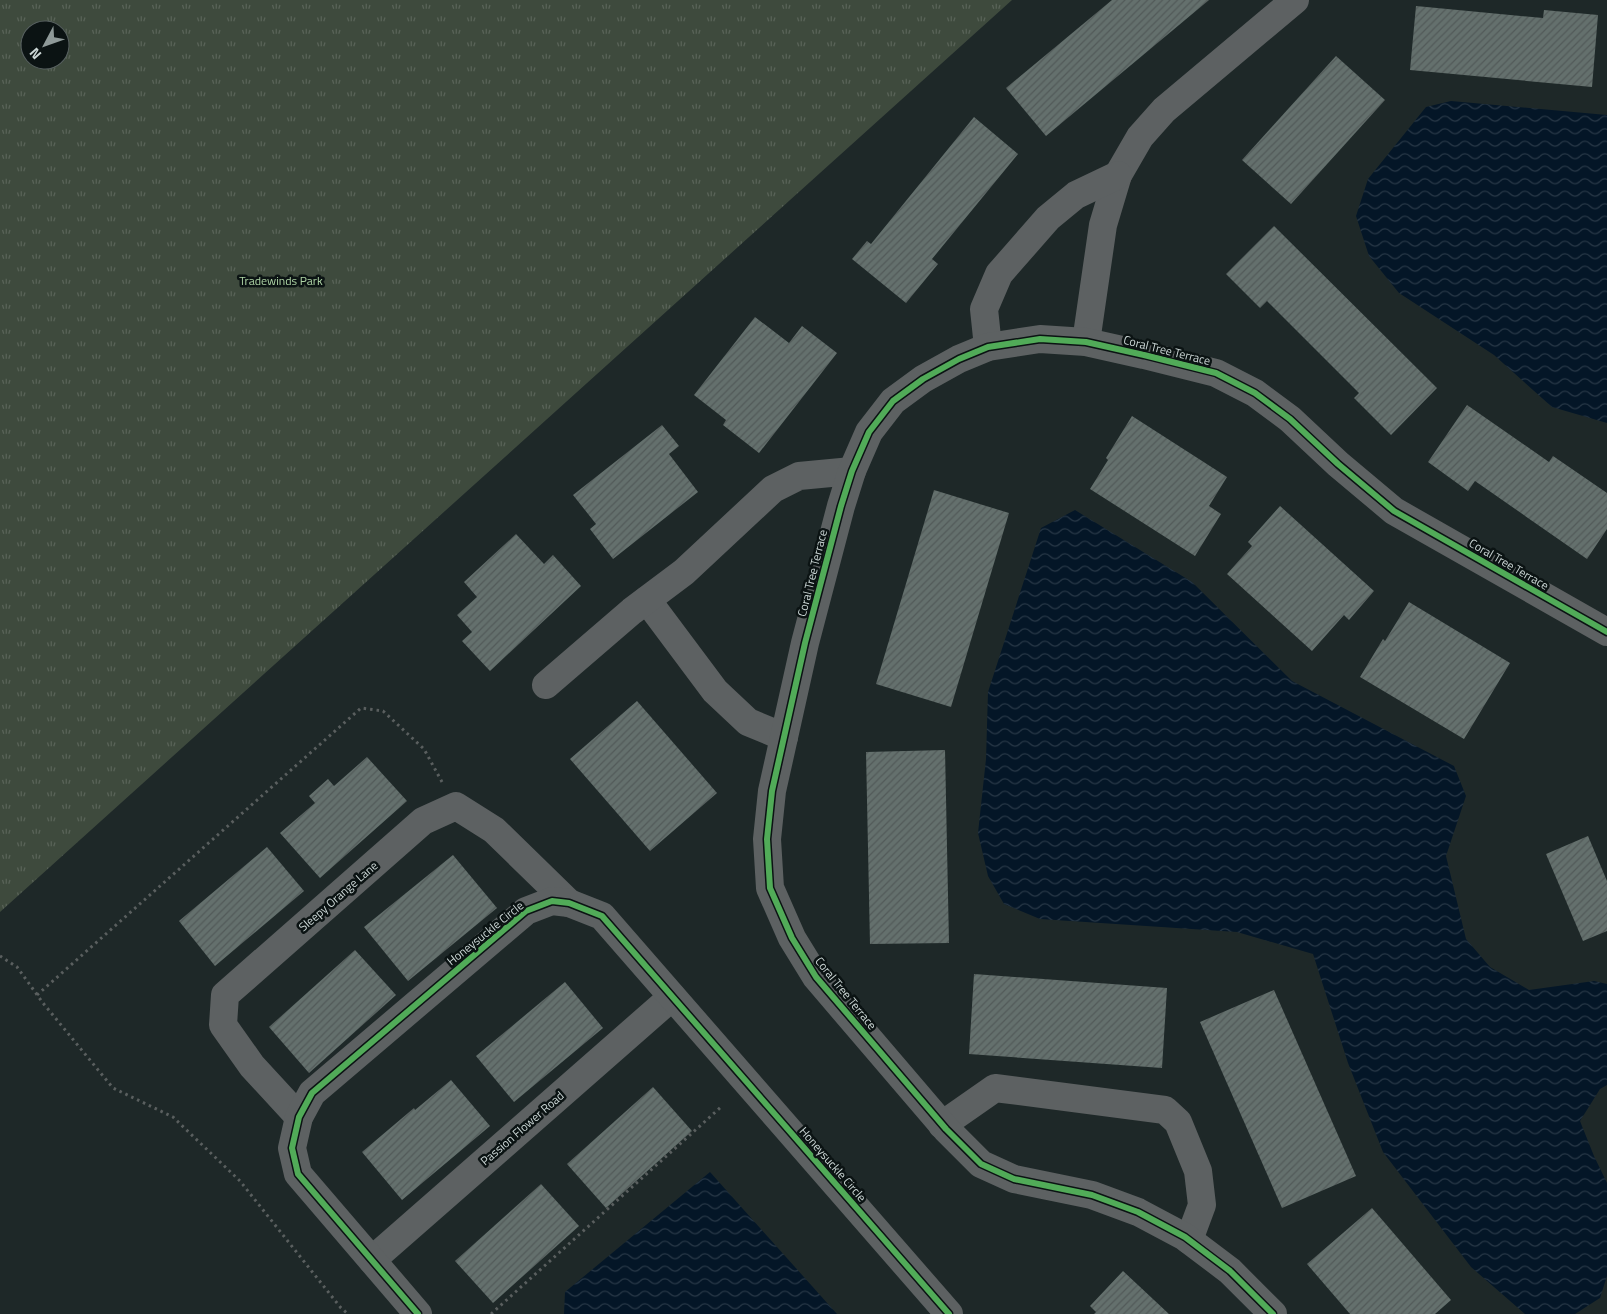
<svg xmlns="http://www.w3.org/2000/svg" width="1607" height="1314" font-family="'Titillium Web',sans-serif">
  <defs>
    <pattern id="park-tufts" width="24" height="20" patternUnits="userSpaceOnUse" patternTransform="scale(1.25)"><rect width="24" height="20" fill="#3e4a3d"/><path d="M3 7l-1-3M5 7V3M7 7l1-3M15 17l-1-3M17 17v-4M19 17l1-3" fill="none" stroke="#596358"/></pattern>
    <pattern id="water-waves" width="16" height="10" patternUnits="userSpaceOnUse" patternTransform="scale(1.25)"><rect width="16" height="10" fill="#041627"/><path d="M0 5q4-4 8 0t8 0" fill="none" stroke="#273746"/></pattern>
    <pattern id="building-hatch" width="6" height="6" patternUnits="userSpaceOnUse" patternTransform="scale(1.25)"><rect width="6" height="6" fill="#64706d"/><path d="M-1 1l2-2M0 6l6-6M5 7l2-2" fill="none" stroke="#525a59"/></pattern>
  </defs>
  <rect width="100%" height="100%" fill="#1e2828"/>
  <path fill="url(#park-tufts)" fill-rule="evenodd" d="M0,0h1012l-1012,912zM30,30h30v30h-30z"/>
  <g fill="url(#water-waves)">
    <path d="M1451,101l156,14v308l-55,-16 -58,-52 -95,-62 -30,-37 -13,-40 12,-37 58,-72z"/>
    <path d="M1075,510l117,72 100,99 162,85 12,30 -20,60 20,83 24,28 39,23 65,-9 13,3v101l-7,4 -20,32 14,35 13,27v93l-7,22 -25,16h-50l-54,-47 -88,-115 -35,-89 -35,-109 -76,-22 -197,-13 -36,-15 -16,-28 -10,-43 8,-74 2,-67 53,-164z"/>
    <path d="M710,1172l127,142h-273l1,-22z"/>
  </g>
  <g fill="url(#building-hatch)">
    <path d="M1112,0h97l-163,136 -40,-48z"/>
    <path d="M1416,6l127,12 1,-8 54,5 -6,72 -182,-17z"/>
    <path d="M1336,56l49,44 -94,104 -49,-44z"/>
    <path d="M974,117l44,37 -86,105 6,5 -32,39 -54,-44 15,-18 4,3z"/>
    <path d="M1274,226l163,162 -46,47 -37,-37 5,-5 -92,-92 -7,7 -34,-34z"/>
    <path d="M755,317l34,26 13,-17 35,27 -78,100 -36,-28 3,-5 -32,-25z"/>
    <path d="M1467,405l82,57 4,-6 54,37v36l-20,30 -112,-78 -7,10 -40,-29z"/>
    <path d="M1132,416l95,61 -18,29 12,8 -26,42 -105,-67 18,-29 -2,-2z"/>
    <path d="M662,425l17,21 -10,8 29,38 -85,67 -23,-30 6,-5 -23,-29z"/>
    <path d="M934,490l75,23 -58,194 -75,-23z"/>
    <path d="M1280,506l94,85 -25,29 -5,-5 -32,36 -85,-77 25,-28 -4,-4z"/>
    <path d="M516,534l28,30 9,-9 28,31 -91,85 -28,-30 10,-9 -15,-17 20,-18 -13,-15z"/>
    <path d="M1409,602l101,61 -46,76 -104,-62 23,-38 2,2z"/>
    <path d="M637,701l80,92 -67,58 -80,-92z"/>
    <path d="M945,750l4,193 -79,1 -4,-192z"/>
    <path d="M367,757l40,44 -87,77 -40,-45 35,-30 -6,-7 19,-17 6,7z"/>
    <path d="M1588,836l19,45v50l-24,10 -37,-87z"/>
    <path d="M267,847l37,44 -89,75 -36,-45z"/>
    <path d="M453,855l44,53 -89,73 -44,-54z"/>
    <path d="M355,950l41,45 -87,78 -40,-46z"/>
    <path d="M974,974l193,14 -5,80 -193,-14z"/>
    <path d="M565,982l38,46 -89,74 -38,-46z"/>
    <path d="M1274,990l82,186 -74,32 -82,-186z"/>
    <path d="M451,1080l39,46 -88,74 -40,-48 52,-44 1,2z"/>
    <path d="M653,1087l39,44 -86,77 -39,-44z"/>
    <path d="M541,1184l38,42 -86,77 -38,-42z"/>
    <path d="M1372,1208l79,92 -16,14h-85l-43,-50z"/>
    <path d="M1123,1271l46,43h-75l2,-2 -6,-6z"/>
  </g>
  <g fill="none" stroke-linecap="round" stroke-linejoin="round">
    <g stroke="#5a5f5f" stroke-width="3" stroke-dasharray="2.5 4" stroke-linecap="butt">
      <path d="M0,956l17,11 26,36 70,85 60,29 67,64 101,127 7,6"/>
      <path d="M37,995l324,-287 22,3 41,38 18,33"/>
      <path d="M491,1314l230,-207"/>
    </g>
    <g stroke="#5d6162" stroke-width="28">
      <path d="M1086,342l17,-117 15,-50 22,-38 24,-27 131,-110"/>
      <path d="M988,347l-4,-38 15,-35 49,-56 28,-23 42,-20"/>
      <path d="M647,600l68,91 33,31 36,15"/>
      <path d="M546,685l86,-74 52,-39 89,-83 26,-13 53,-5"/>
      <path d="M299,1117l-47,-51 -29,-41 2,-30 198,-174 33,-15 38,24 75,73"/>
      <path d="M942,1125l53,-37 170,22 13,12 20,49 4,34 -13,35"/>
      <path d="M372,1260l300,-263"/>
      <path d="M418,1314l-120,-140 -6,-26 7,-31 13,-24 214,-182 26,-10 17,2 33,13 347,398"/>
      <path d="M1273,1314l-43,-43 -45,-34 -47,-25 -46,-17 -78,-16 -33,-15 -35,-35 -130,-152 -24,-39 -22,-50 -3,-49 5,-48 33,-148 36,-137 11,-35 17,-39 24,-31 30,-22 36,-20 29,-12 52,-8 46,3 58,13 72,18 39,20 35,26 48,45 56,47 213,121"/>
    </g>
    <defs>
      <g id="cycleway">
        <path d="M418,1314l-120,-140 -6,-26 7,-31 13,-24 214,-182 26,-10 17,2 33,13 347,398"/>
        <path d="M1273,1314l-43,-43 -45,-34 -47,-25 -46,-17 -78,-16 -33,-15 -35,-35 -130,-152 -24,-39 -22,-50 -3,-49 5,-48 33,-148 36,-137 11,-35 17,-39 24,-31 30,-22 36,-20 29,-12 52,-8 46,3 58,13 72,18 39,20 35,26 48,45 56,47 213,121"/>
      </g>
    </defs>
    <use href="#cycleway" stroke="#0b1313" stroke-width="9"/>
    <use href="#cycleway" stroke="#51ab58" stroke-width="6"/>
  </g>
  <g text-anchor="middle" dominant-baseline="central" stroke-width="5" stroke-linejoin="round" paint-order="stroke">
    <g font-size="12" fill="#afd5a6" stroke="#0b1313">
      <text x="281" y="280">Tradewinds Park</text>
    </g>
    <g font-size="12" fill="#ccd7d6" stroke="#0b1313">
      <text transform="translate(1167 350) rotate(14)">Coral Tree Terrace</text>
      <text transform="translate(1509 564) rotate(30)">Coral Tree Terrace</text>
      <text transform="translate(812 573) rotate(-76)">Coral Tree Terrace</text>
      <text transform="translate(338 896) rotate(-41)">Sleepy Orange Lane</text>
      <text transform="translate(485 933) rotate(-39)">Honeysuckle Circle</text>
      <text transform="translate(846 993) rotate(51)">Coral Tree Terrace</text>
      <text transform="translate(522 1128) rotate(-41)">Passion Flower Road</text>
      <text transform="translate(833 1164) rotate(49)">Honeysuckle Circle</text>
    </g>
  </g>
  <g transform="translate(45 45) rotate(229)"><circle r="24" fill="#0b1313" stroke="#586161"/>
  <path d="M0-4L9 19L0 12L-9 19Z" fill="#8f9a99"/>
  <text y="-8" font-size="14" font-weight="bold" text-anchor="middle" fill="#ccd7d6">N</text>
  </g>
</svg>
